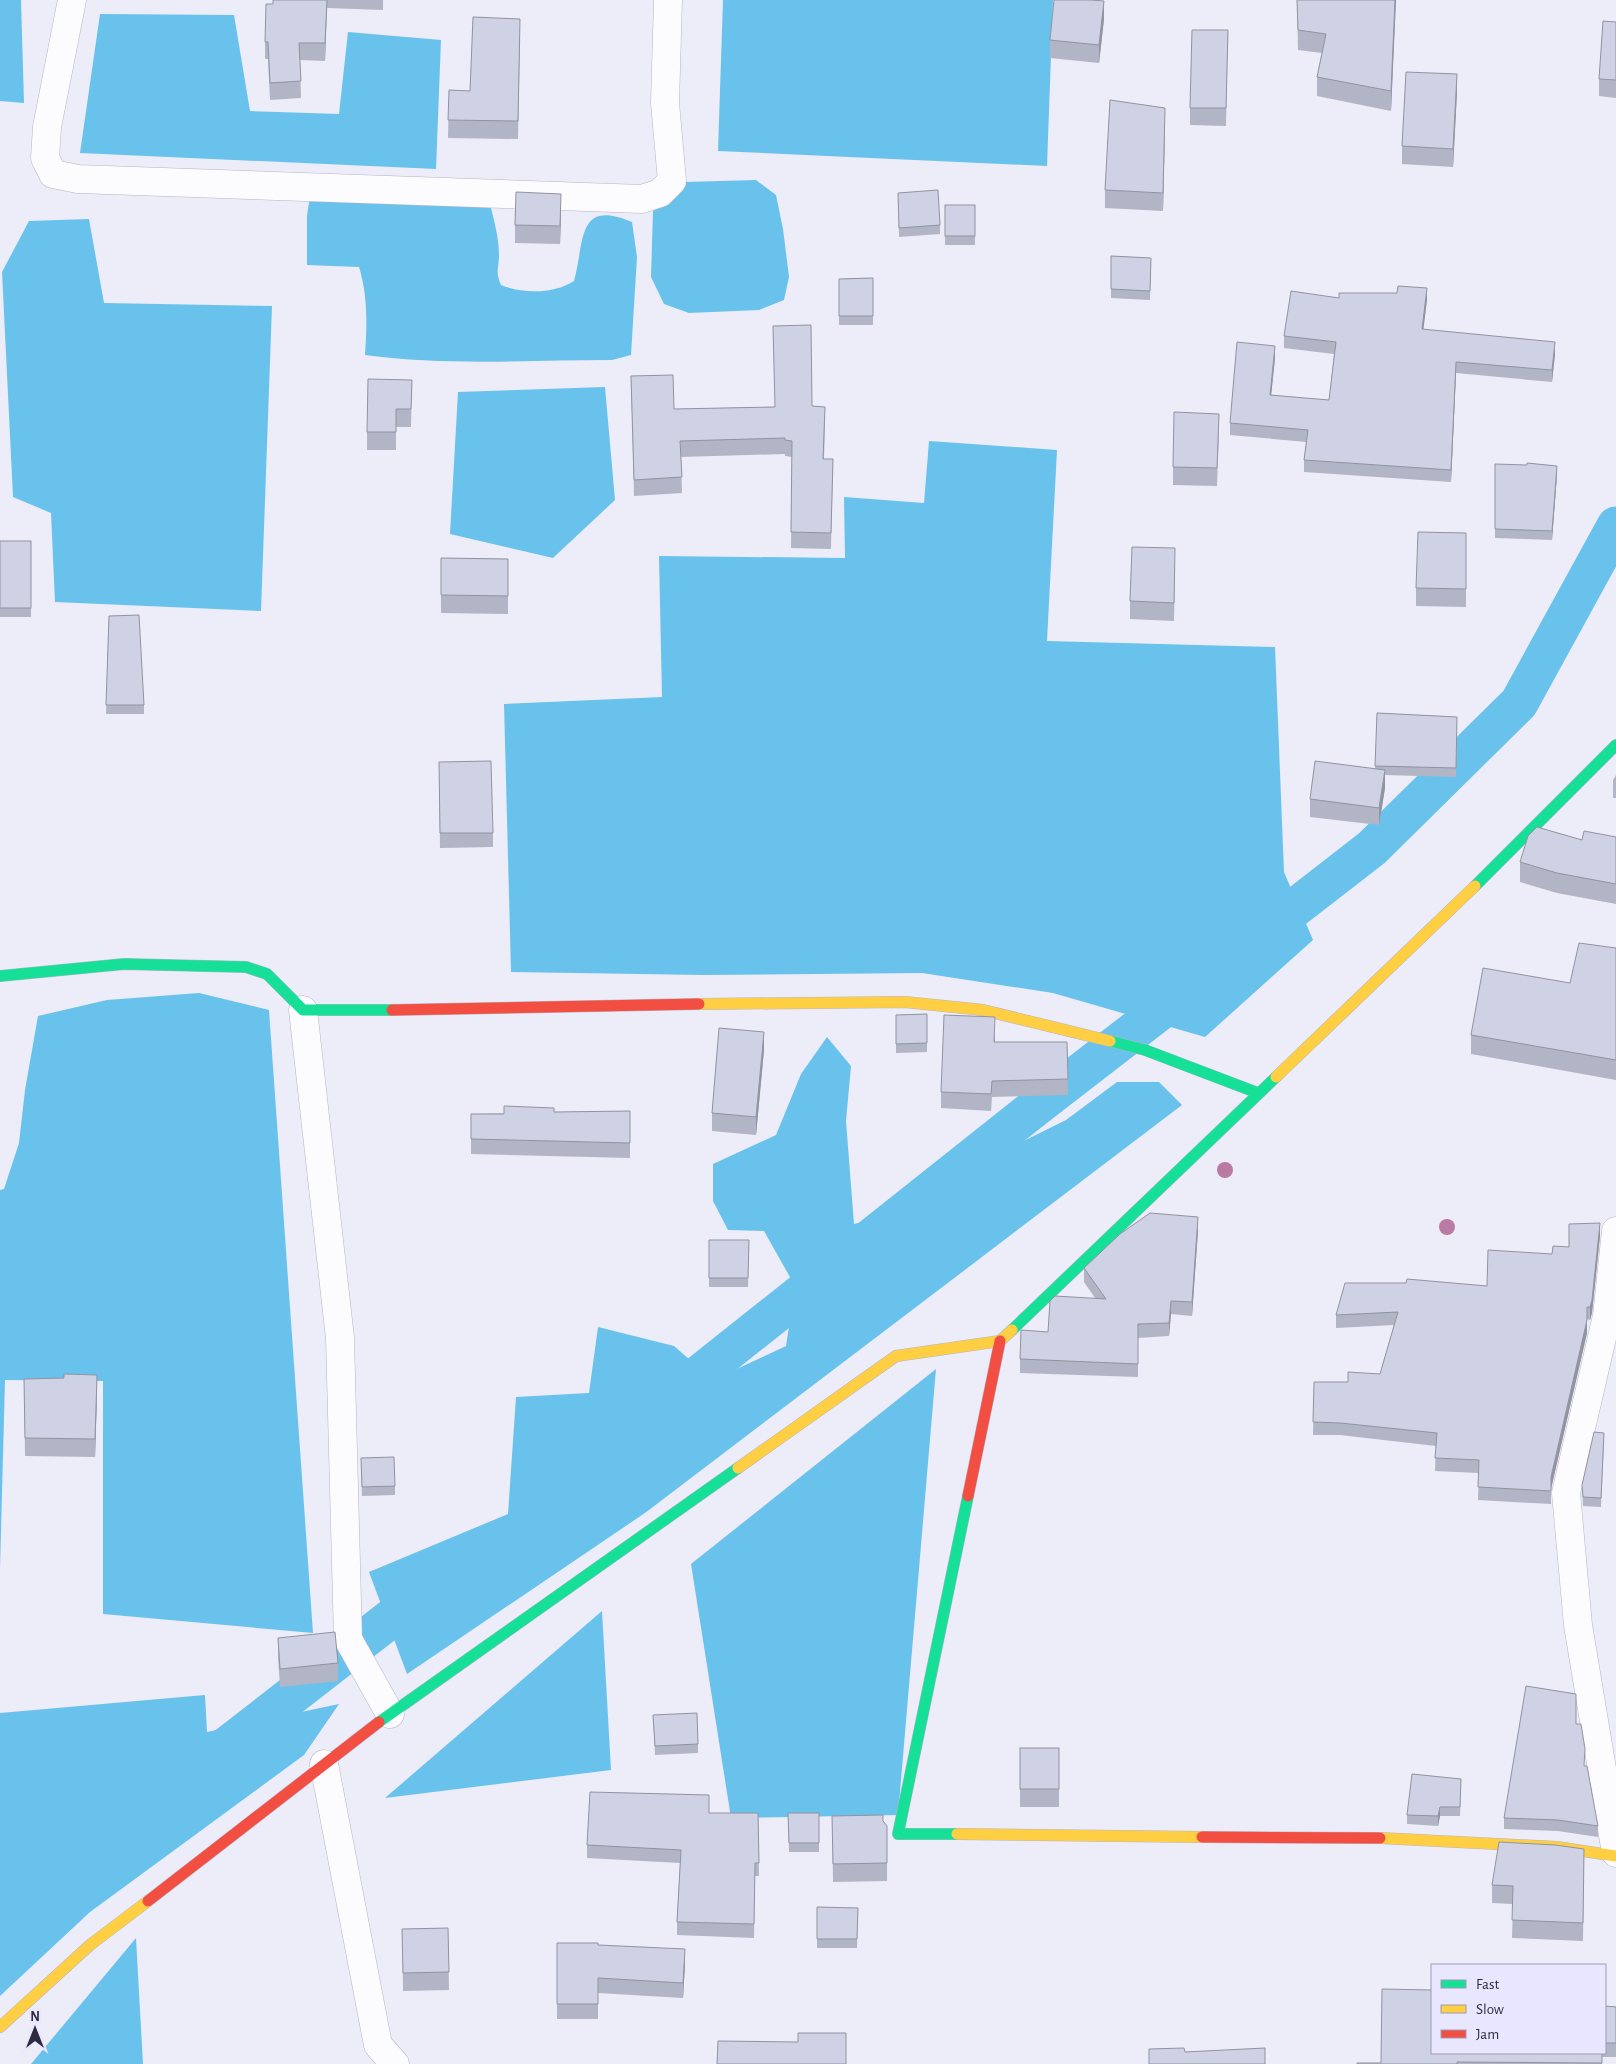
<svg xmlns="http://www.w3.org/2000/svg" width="1616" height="2064" font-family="'Alegreya Sans',sans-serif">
  <rect width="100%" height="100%" fill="#edecf9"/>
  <g fill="#69c2ec">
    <path d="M0,0h21l3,103 -24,-2z"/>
    <path d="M723,0h330l-6,166 -329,-15z"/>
    <path d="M100,14l134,1 16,96 89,3 9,-82 93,8 -5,129 -356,-16z"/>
    <path d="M756,180l20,15 7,34 6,48 -5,23 -25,10 -70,3 -25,-9 -13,-27 2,-66 20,-21 12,-8z"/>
    <path d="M310,196l180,8c4,16 9,34 9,51 0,14 -4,16 2,30 22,9 53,9 73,-4 11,-39 2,-83 58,-59l5,35 -6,98 -19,5c-81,0 -166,6 -247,-5 2,-30 3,-59 -6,-88l-52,-2v-49z"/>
    <path d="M89,219l15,84 168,3 -11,305 -206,-9 -4,-89 -38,-16 -11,-225 27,-51z"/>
    <path d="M605,387l10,113 -62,58 -103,-24 8,-142z"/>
    <path d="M929,441l128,9 -10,191 228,6 9,225 29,68 -108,97 -152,-44 -131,-20 -219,2 -192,-3 -7,-268 158,-7 -3,-141 186,2 -1,-61 80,6z"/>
    <path d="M199,993l70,17 44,623 -210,-19v-233l-98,-1 -5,189v-379l4,-1 15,-46 6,-53 13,-74 69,-16z"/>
    <path d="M827,1037l24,29 -5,55 8,103 60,-15 83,-55 69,-34 51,-38h42l23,23 -537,408 -238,161 -38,-102 139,-58 8,-117 73,-4 9,-66 76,19 39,34 73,-34 9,-60 -31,-55 -36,-1 -15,-29v-37l63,-29 25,-61z"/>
    <path d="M936,1369l-38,446 -167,3 -40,-254z"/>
    <path d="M602,1611l9,159 -226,28z"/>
    <path d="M205,1695l2,37 132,-28 -35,51 -214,157 -90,84v-283z"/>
    <path d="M136,1938l7,126h-112z"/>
  </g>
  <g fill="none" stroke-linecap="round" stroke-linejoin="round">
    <g stroke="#69c2ec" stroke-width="39">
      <path d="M1256,938l116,-90 147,-145 97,-177"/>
      <path d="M662,1404l375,-298 154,-119"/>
      <path d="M218,1753l212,-165"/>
    </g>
    <defs>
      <g id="street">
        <path d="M72,0l-25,127 -2,31 8,16 25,5 564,20 18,-6 12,-12 -7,-78 3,-103"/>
        <path d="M303,1010l37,328 8,301 42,75"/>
        <path d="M1616,1231l-9,85 -41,177 12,132 38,228"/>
        <path d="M324,1764l54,281 17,19"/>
      </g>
      <g id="fast">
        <path d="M1475,886l141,-141"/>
        <path d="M0,976l124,-12 122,3 21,7 36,36h89"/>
        <path d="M1110,1041l35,9 113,43"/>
        <path d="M1012,1330l264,-253"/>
        <path d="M379,1722l359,-254"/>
        <path d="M957,1834h-59l70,-338"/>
      </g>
      <g id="slow">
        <path d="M699,1004l206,-2 78,8 127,31"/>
        <path d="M1276,1077l199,-191"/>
        <path d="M738,1468l158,-112 104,-15 12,-11"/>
        <path d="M957,1834l245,3"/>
        <path d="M1380,1838l177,9 59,9"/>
        <path d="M0,2027l90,-82 58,-44"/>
      </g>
      <g id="jam">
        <path d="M392,1010l307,-6"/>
        <path d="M968,1496l32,-155"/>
        <path d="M1202,1837l178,1"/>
        <path d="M148,1901l231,-179"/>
      </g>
    </defs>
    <use href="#street" stroke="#b7b4c5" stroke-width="29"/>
    <use href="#fast" stroke="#b7b4c5" stroke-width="12"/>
    <use href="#slow" stroke="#b7b4c5" stroke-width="12"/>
    <use href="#jam" stroke="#b7b4c5" stroke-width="12"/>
    <use href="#street" stroke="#fcfcfe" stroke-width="28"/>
    <use href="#fast" stroke="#16e098" stroke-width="11"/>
    <use href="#slow" stroke="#ffcf43" stroke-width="11"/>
    <use href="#jam" stroke="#f24e42" stroke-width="11"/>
  </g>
  <g fill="#ba7aa4">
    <circle cx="1225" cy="1170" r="8"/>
    <circle cx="1447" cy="1227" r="8"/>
  </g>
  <g fill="#b2b5c5">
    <path d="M273,0h110v10l-56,-2 -2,53 -25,-1 1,38 -31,2 -2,-41h-3v-17l8,-38z"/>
    <path d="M1297,0h99l-5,111 -74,-15v-19l5,-24 -24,-3z"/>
    <path d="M1104,19l-5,44 -49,-5v-18z"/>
    <path d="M1616,22v76l-17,-2v-17z"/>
    <path d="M1228,30l-2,96 -36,-1v-17z"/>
    <path d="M520,37l-2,102 -70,-1 1,-48 21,1z"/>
    <path d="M1457,92l-4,75 -51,-3v-18z"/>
    <path d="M1165,125l-2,86 -58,-3v-18z"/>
    <path d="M898,193l42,32v9l-41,3z"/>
    <rect x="945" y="205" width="30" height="40"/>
    <path d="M561,212l-1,32 -45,-1v-18z"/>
    <path d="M1111,256l40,2 -1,42 -39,-2z"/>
    <path d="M873,278v47h-34v-46z"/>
    <path d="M1339,298l88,2 -4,29 132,25 -3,28 -96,-9 -5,109 -147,-10v-12l2,-18 -76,-7v-12l45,-65 -4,37 58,5 5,-46 -50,-6v-12z"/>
    <path d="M631,376l43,33 138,-3 13,17 -1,36h9l-2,90 -40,-1 1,-91 -7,-1v-2l-104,3 1,36 -48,3z"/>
    <path d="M412,380l-1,47h-15v23h-29v-18z"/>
    <path d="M1219,432l-2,54 -44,-1v-18z"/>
    <path d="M1495,464l62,11 -5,65 -57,-2z"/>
    <path d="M1466,533v74l-50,-1v-18z"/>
    <rect x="0" y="541" width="31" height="76"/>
    <path d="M441,558l67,1v55l-67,-1z"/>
    <path d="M1175,566l-1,55 -44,-2v-18z"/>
    <path d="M109,616l35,89v9h-38z"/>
    <path d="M1377,713l80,4 -1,60 -71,-2v13l-6,37 -69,-8v-18l65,-30z"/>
    <path d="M439,762l54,71v14l-53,1z"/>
    <path d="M1616,775v23h-3v-18z"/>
    <path d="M1616,837v67l-59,-11 -37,-11v-20l62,-22z"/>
    <path d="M1616,948v132l-145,-26v-19l99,-52z"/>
    <path d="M927,1014v38l-31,1v-38z"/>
    <path d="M995,1034v8h72l1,53 -76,2 -1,14 -50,-3v-16z"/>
    <path d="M764,1050l-8,85 -44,-4v-18z"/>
    <path d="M630,1111v47l-159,-4v-40z"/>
    <path d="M1198,1231l-6,85 -21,-2 -2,22 -31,2v39l-118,-4v-14l28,-27 47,-34 -11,-16v-14z"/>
    <path d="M1600,1236l-8,77 -2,7 -3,-1v14l-36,155v16l-73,-4 1,-27 -44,-2 1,-25 -96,-11h-27l1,-53h34l32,-8 14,-49 -58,3v-13l151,-29 65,-32z"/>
    <path d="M709,1240h40l-1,47h-39z"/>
    <path d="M24,1379l73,14 -2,64 -70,-1z"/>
    <path d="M1604,1442l-3,65 -18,-1 -1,-21z"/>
    <path d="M361,1467l34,19v9l-33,1z"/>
    <path d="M278,1638l60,25v18l-58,6 -2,-31z"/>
    <path d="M653,1715l45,29v9l-43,2z"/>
    <path d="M1576,1724l8,42 14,60v11l-40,-6 -54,-2v-11z"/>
    <rect x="1020" y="1748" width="39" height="59"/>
    <path d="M1461,1788l-1,28h-20l-2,10 -31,-2v-9z"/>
    <path d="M709,1813h49l1,63h-4l-1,62 -77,-3v-13l3,-59 -93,-5v-13z"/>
    <path d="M788,1813h31v39h-30z"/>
    <path d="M832,1816l51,5 4,5v55l-54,1z"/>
    <path d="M1584,1849l-1,92 -71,-3 1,-34 -21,-1v-18z"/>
    <path d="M817,1907l41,1 -1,40h-40z"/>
    <path d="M448,1928l1,62 -46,1 -1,-62z"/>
    <path d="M557,1943l41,2 87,19 -2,34 -85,-5v26h-41z"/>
    <path d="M1605,2006l11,1v50h-14v7h-245l24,-1 51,-10h173z"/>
  </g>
  <g fill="#9193a0">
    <path d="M327,0l-2,61v-18z"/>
    <path d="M1395,0h1l-5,111v-20z"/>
    <path d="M1104,1v18l-5,44v-18z"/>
    <path d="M1457,74v18l-4,75v-18z"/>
    <path d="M1165,108v17l-2,86v-18z"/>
    <path d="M561,194v18l-1,32v-18z"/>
    <path d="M1427,288v12l-5,41v-12z"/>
    <path d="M1555,342v12l-3,28v-12z"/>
    <path d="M1275,346v12l-5,49v-12z"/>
    <path d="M1456,362v11l-5,109v-12z"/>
    <path d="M1557,466v9l-5,65v-9z"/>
    <path d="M1385,770v18l-6,37v-17z"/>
    <path d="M764,1032v18l-8,85v-18z"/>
    <path d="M1198,1217v14l-6,85v-14z"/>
    <path d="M1600,1223v13l-8,77 -2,7v-13z"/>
    <path d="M1171,1301v13l-2,22v-13z"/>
    <path d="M1587,1320v13l-36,156v-12z"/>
    <path d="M97,1375v18l-2,64v-18z"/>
    <path d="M1440,1807v9l-2,10v-10z"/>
    <path d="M685,1949v15l-2,34v-15z"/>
  </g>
  <g fill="#cfd2e5" stroke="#9193a0">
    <path d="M273,0h54l-2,43h-26l2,38 -31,2 -2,-41h-3l1,-38h7z"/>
    <path d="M1054,0h37l13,1 -5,44 -49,-5z"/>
    <path d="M1297,0h98l-4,91 -74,-14 9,-43 -28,-4z"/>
    <path d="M473,17l47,2 -2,102 -70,-1 1,-30 21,1z"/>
    <path d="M1603,21l13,1v58l-17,-1z"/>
    <path d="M1192,30h36l-2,78h-36z"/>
    <path d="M1406,72l51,2 -4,75 -51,-3z"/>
    <path d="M1110,100l55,8 -2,85 -58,-3z"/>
    <path d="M938,190l2,35 -41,3 -1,-35z"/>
    <path d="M516,192l45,2 -1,32 -45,-1z"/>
    <rect x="945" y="205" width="30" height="31"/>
    <path d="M1111,256l40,2 -1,33 -39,-2z"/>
    <path d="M873,278v38h-34v-37z"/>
    <path d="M1398,286l29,2 -5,41 133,13 -3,28 -96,-8 -5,108 -147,-10 4,-30 -78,-7 7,-81 38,4 -5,49 59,5 7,-58 -52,-6 7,-45 48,7v-5h58z"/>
    <path d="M811,325l1,81 13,1 -2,52h10l-2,74 -40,-1 1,-91 -7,-1v-2l-105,3 2,36 -48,3 -3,-104 42,-1 1,34 101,-2 -2,-81z"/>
    <path d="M368,379l44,1 -1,29h-15v23h-29z"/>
    <path d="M1174,412l45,2 -2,54 -44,-1z"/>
    <path d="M1527,463l30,3 -5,65 -57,-2v-65l32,1z"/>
    <path d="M1418,532l48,1v56l-50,-1z"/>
    <rect x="0" y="541" width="31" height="67"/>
    <path d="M1132,547l43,1 -1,55 -44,-2z"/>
    <path d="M441,558l67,1v37l-67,-1z"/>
    <path d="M139,615l5,90h-38l3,-89z"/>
    <path d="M1377,713l80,4 -1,51 -81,-2z"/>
    <path d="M491,761l2,72h-53l-1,-71z"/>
    <path d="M1315,761l70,9 -6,38 -69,-9z"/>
    <path d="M1537,827l45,13 2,-9 32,6v47l-59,-11 -37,-11 8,-26z"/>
    <path d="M1579,943l37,5v112l-145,-25 12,-67 87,15z"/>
    <path d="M927,1014v29l-31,1v-29z"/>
    <path d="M944,1015l51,2 -1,25h73l1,37 -76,2 -1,13 -50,-2z"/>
    <path d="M719,1028l45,4 -8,85 -44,-4z"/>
    <path d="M504,1106l50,2v4l76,-1v32l-159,-4v-25h33z"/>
    <path d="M1150,1213l48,4 -6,85 -21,-1 -2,22 -31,1v40l-118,-5 1,-29 27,2 2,-31 5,-5 51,3 -22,-31 36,-34z"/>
    <path d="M1600,1223l-8,77 -2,7h-3v13l-36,157v14l-73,-4 1,-27 -44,-2 2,-25 -97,-10 -27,-1 1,-40h34v-10l32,2 18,-62 -62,3 9,-32h61l1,-4 80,7 1,-36 64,4 1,-8 16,1v-23z"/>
    <path d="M709,1240h40l-1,38h-39z"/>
    <path d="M64,1374l33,1 -2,64 -70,-1 -1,-59 40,-1z"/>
    <path d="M1594,1432l10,1 -3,65 -18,-1 -1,-12z"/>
    <path d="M394,1457l1,29 -33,1 -1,-29z"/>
    <path d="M335,1632l3,31 -58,6 -2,-31z"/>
    <path d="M1526,1686l50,8v30h5l4,25 -1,17h3l11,60 -40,-6 -54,-2z"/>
    <path d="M697,1713l1,31 -43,2 -2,-31z"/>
    <rect x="1020" y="1748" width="39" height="41"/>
    <path d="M1412,1774l49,5 -1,28h-20l-2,9 -31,-1z"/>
    <path d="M590,1792l119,3v18h49l1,50h-4l-1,61 -77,-2 4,-72 -94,-5z"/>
    <path d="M788,1813h31v30h-30z"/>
    <path d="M883,1815v6l4,5v37l-54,1 -1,-48z"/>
    <path d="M1499,1842l56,3 29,4 -1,74 -71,-3 1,-34 -21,-1z"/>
    <path d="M817,1907l41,1 -1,31h-40z"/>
    <path d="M448,1928l1,44 -46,1 -1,-44z"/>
    <path d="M557,1943h41v2l87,4 -2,34 -85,-5v26h-41z"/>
    <path d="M1382,1989l50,1v63h170v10l-145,-1v2h-100v-1h24z"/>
    <path d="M1605,2006l11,1v36h-11z"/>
    <path d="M798,2033h48v31h-129l1,-23 80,1z"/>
    <path d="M1184,2048l1,4 80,-4v16h-116v-15z"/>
  </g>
  <rect x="1431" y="1964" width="175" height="90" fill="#e9e6ff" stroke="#9e9ab3"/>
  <rect x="1441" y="1980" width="25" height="8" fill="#16e098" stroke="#9e9ab3"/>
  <text x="1476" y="1989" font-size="15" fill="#2d2940">Fast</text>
  <rect x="1441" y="2005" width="25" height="8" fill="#ffcf43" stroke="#9e9ab3"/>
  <text x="1476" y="2014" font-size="15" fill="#2d2940">Slow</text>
  <rect x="1441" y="2030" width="25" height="8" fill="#f24e42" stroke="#9e9ab3"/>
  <text x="1476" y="2039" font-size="15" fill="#2d2940">Jam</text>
  <g transform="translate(35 2029)" stroke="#e9e6ff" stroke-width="4" paint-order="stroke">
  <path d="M0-4L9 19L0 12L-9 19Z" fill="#2d2940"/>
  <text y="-8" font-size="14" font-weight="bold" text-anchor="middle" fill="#2d2940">N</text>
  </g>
</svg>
